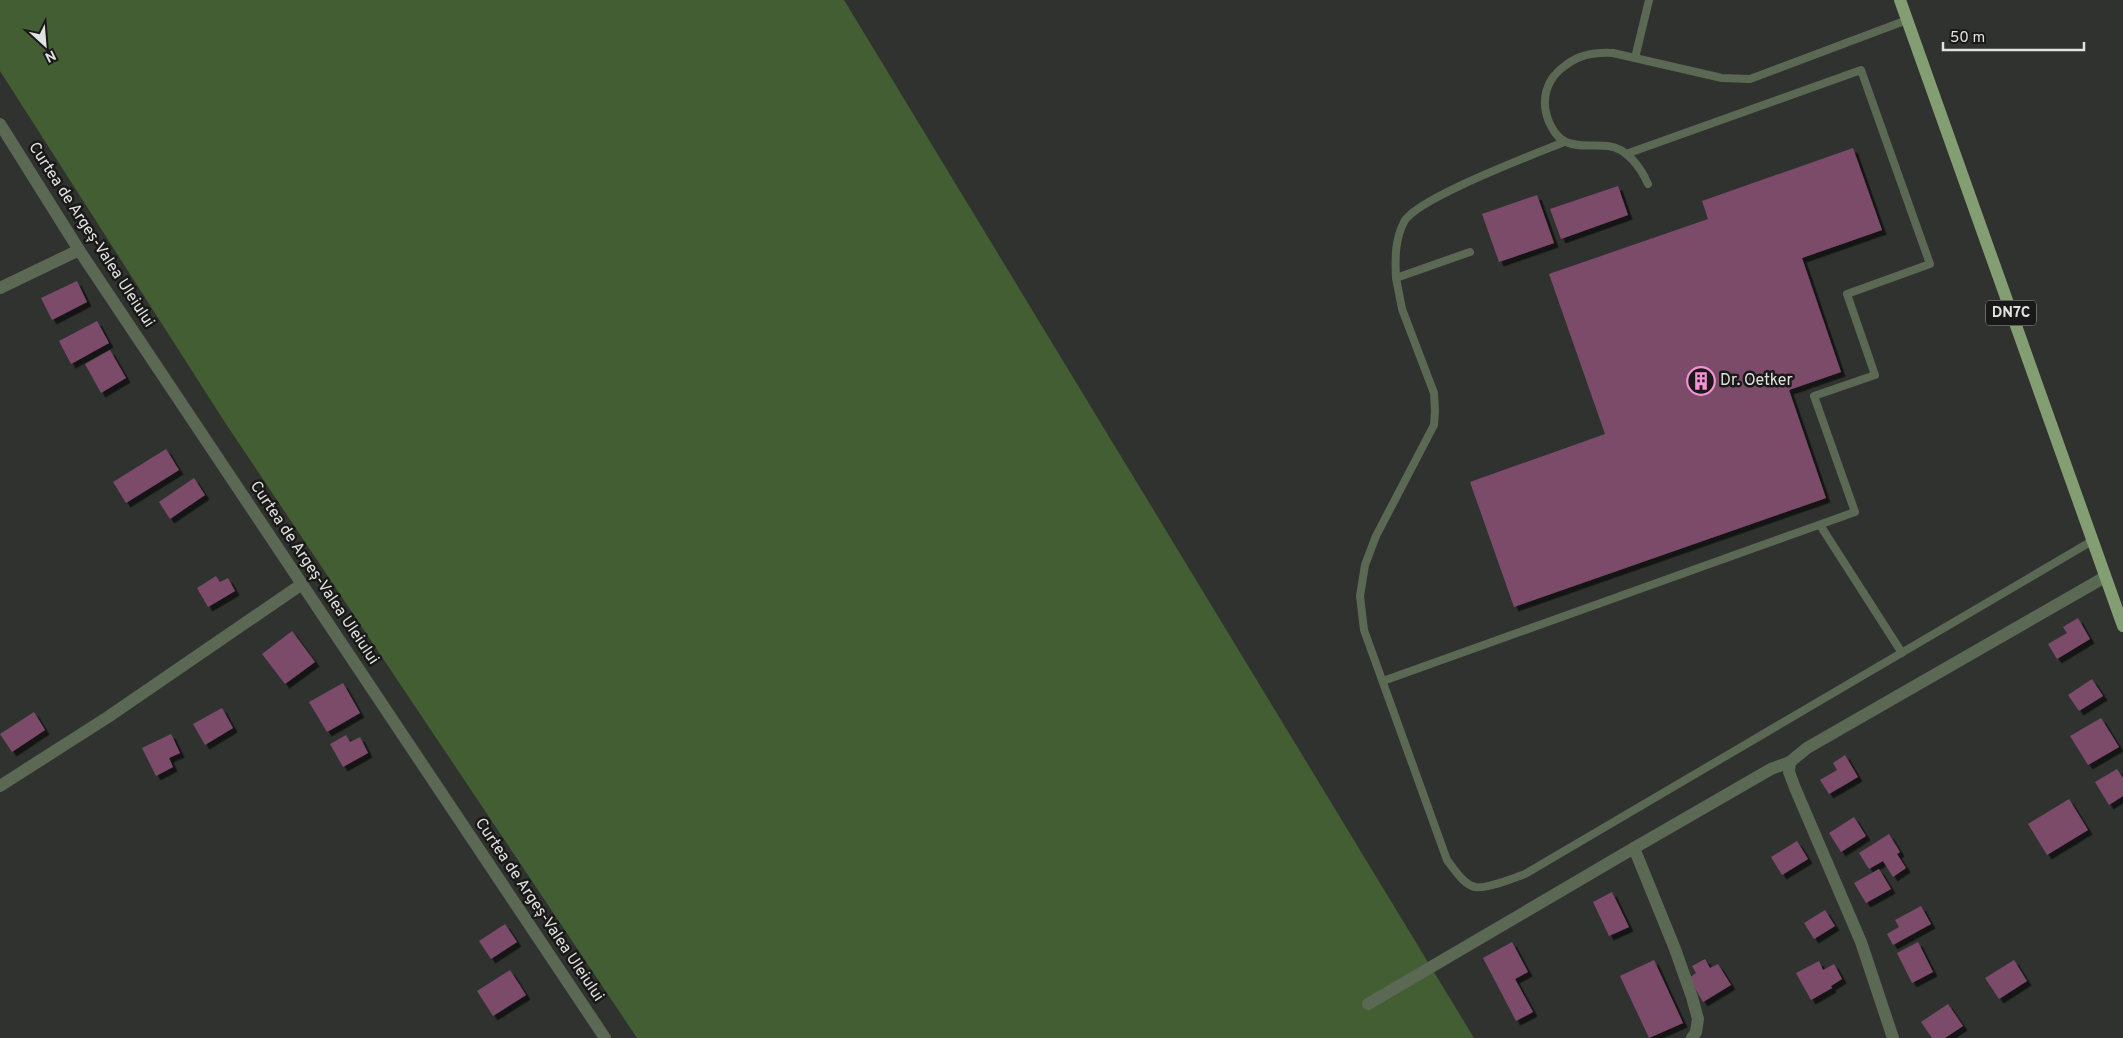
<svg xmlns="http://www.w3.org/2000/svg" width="2123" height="1038" font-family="Overpass,sans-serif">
  <defs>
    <filter id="shadow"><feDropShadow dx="4.5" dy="4.5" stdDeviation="0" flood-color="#0009"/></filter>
  </defs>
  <rect width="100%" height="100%" fill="#30322f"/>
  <path fill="#445e34" d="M0,0h844l630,1038h-837l-411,-614 -226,-353z"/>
  <g fill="#7b4b6b" filter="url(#shadow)">
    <path d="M1853,148l29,82 -80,28 39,114 -52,18 37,108 -312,109 -44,-125 135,-48 -56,-160 159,-55 -6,-18z"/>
    <path d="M1618,186l10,29 -67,24 -11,-30z"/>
    <path d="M1537,195l17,48 -55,19 -17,-48z"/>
    <path d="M77,281l10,21 -35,18 -11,-22z"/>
    <path d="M97,321l12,22 -38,21 -12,-23z"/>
    <path d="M110,350l16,28 -25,15 -16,-29z"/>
    <path d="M166,449l13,21 -53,33 -13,-21z"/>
    <path d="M194,478l11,17 -35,24 -11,-17z"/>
    <path d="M216,576l4,6 8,-4 7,13 -27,16 -11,-19z"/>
    <path d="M2078,618l12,21 -33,20 -9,-15 19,-11 -4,-6z"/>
    <path d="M292,631l23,31 -30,22 -23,-30z"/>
    <path d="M2092,679l11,17 -24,15 -11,-16z"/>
    <path d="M343,683l17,30 -33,19 -18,-30z"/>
    <path d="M222,708l11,20 -28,17 -12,-21z"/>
    <path d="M34,712l11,18 -33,22 -12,-18z"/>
    <path d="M2101,718l18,29 -31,18 -18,-29z"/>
    <path d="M171,734l9,19 -11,5 4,9 -17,9 -14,-28z"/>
    <path d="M346,735l4,7 10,-5 8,16 -25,14 -13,-23z"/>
    <path d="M1845,755l13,22 -29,17 -9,-14 17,-10 -4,-7z"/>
    <path d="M2117,769l6,9v18l-14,9 -14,-23z"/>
    <path d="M2069,799l19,31 -41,25 -19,-31z"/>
    <path d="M1854,817l12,19 -25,16 -12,-19z"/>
    <path d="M1889,834l11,18 -3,2 9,14 -13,9 -10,-16 -14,8 -10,-16z"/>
    <path d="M1797,841l11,18 -26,16 -11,-18z"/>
    <path d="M1879,869l12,20 -25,14 -12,-20z"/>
    <path d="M1612,892l17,35 -20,9 -16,-34z"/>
    <path d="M1921,906l10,18 -38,21 -6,-11 12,-7 -4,-7z"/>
    <path d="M1825,910l10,16 -21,13 -10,-16z"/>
    <path d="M505,924l12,18 -26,17 -12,-18z"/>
    <path d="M1512,942l16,30 -13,7 18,33 -17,9 -33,-63z"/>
    <path d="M1918,942l15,30 -21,11 -15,-30z"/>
    <path d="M1705,959l5,9 8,-4 13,21 -28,17 -14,-24 7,-5 -4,-7z"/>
    <path d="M1654,960l29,63 -34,15 -29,-62z"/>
    <path d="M2014,960l13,21 -28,18 -14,-21z"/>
    <path d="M1819,961l4,9 11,-6 8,15 -11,7 1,2 -21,12 -15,-27z"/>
    <path d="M510,970l16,25 -33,21 -16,-25z"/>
    <path d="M1948,1004l15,22 -18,12h-13l-11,-16z"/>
  </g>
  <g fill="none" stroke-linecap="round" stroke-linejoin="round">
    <g stroke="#5b6854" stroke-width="8">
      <path d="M1635,58l14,-58"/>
      <path d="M1648,184c-7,-16 -21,-36 -40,-38 -14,-2 -29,2 -42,-4 -9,-4 -13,-12 -17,-20 -9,-22 -3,-44 17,-57 14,-11 30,-13 47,-12l109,25 28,1 157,-59"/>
      <path d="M1470,252l-74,26c-1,-19 -1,-39 8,-56 11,-23 131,-68 160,-80"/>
      <path d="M1396,278l6,31 32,84 1,18 -1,14 -58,111 -11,29 -5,31 4,34 83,230c7,9 16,24 28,27 13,2 38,-9 50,-13l567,-333"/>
      <path d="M1820,525l82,128"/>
      <path d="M1383,681l472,-169 -41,-116 61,-21 -28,-81 83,-30 -69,-194 -235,84"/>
    </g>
    <g stroke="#5b6854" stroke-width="12">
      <path d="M0,124l79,126 526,788"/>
      <path d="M0,288l79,-38"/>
      <path d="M0,786l108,-69 194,-133"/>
      <path d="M1368,1004l266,-156"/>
      <path d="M1692,1038l4,-6 2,-13 -6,-22 -17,-48 -41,-101 137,-79 19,-7"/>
      <path d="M1893,1038l-32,-96 -66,-154 -6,-16 1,-10 17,-14 298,-171"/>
    </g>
    <path stroke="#849e74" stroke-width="12" d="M1900,0l223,626"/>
  </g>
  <defs>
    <symbol id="building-ring" viewBox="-11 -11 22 22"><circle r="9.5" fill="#181918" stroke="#f491d4" stroke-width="1.5"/><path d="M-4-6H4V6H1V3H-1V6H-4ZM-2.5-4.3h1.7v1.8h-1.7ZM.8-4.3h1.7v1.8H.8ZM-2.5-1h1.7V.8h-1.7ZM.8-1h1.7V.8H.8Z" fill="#f491d4"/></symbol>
  </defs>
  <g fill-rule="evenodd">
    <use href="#building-ring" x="1685" y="365" width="32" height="32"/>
  </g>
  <g text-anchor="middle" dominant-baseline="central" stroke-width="5" stroke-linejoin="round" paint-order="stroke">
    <rect fill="#181918" stroke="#a5a6a5" stroke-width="1" x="1986" y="300.5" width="50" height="25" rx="4"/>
    <g font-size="15" font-weight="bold" fill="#e2e3e1">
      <text x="2011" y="313">DN7C</text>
    </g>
    <g font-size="16" fill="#e2e3e1" stroke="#181918">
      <text transform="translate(91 235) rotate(57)">Curtea de Argeș-Valea Uleiului</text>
      <text transform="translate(314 573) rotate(56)">Curtea de Argeș-Valea Uleiului</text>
      <text transform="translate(539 910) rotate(56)">Curtea de Argeș-Valea Uleiului</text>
    </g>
    <g font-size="16" fill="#e2e3e1" stroke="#181918" text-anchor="start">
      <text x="1720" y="381">Dr. Oetker</text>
    </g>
  </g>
  <g transform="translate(45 45) rotate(154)" stroke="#181918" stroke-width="4" paint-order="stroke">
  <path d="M0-4L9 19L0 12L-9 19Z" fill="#e2e3e1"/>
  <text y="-8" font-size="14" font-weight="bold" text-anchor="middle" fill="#e2e3e1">N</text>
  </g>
  <path d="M1943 42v8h141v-8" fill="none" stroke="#e2e3e1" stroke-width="2.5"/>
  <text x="1950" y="42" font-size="15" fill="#e2e3e1" stroke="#181918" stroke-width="4" paint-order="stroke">50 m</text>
</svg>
